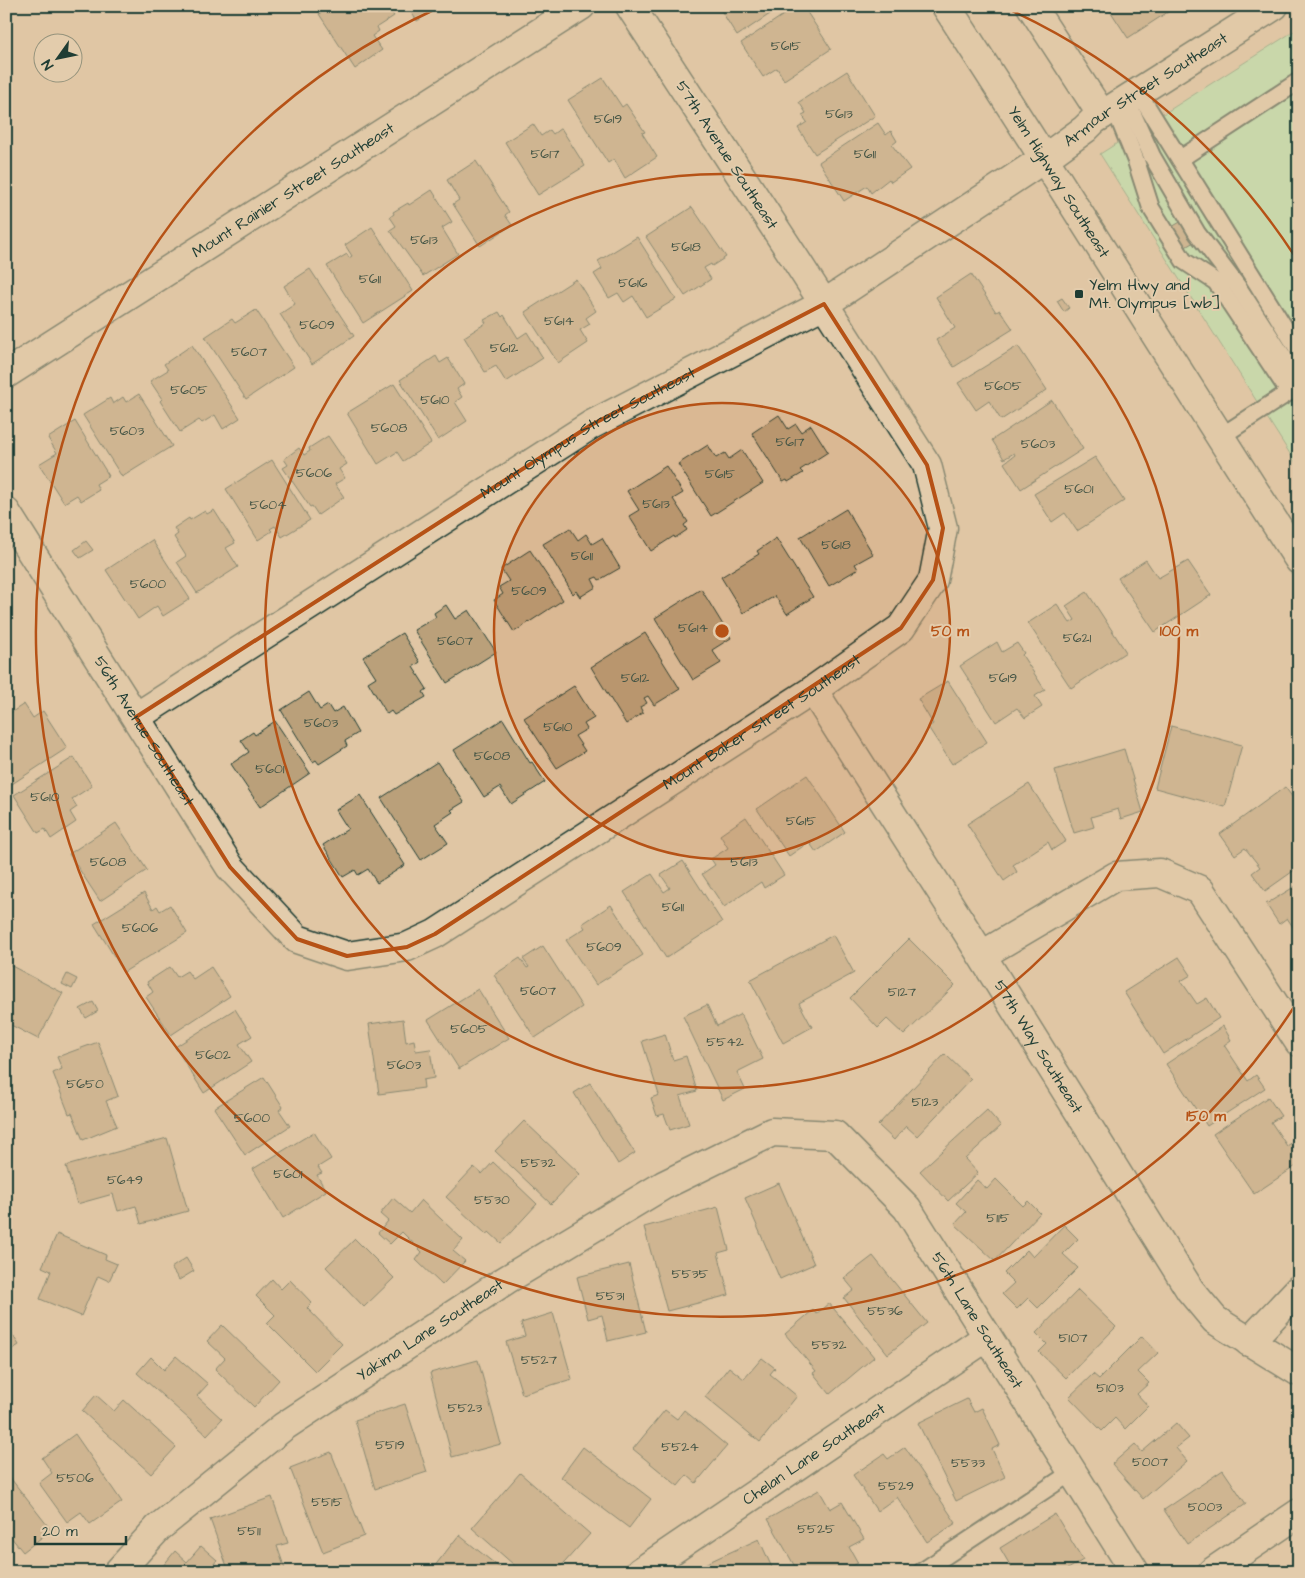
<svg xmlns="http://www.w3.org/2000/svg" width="1305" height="1578" font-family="'Architects Daughter',sans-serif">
  <rect width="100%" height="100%" fill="#e0c6a4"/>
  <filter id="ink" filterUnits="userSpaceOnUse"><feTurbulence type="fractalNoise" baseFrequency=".02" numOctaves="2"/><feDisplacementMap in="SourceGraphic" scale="10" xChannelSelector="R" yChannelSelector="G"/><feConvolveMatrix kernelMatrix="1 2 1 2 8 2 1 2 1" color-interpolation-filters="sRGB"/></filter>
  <g filter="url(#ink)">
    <path fill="#adebb2" stroke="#669473" d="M1299,28v440l-199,-314z"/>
    <g fill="#baa07a" stroke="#1f3d34">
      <path d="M330,6h57l7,10 -17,11 2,4 -7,5 10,14 -27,19 -36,-55z"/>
      <path d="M407,6h43l-8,5 -3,-4 -22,14z"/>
      <path d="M721,6h61l-45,30 -18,-29z"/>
      <path d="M797,6h6l28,43 -47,31 -7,-12 -14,9 -22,-34z"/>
      <path d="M1107,6h70l-49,32z"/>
      <path d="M847,71l28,45 -60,38 -17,-26 9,-6 -5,-7 4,-2 -7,-11z"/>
      <path d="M603,78l19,29 4,-3 19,28 -3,1 15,24 -32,21 -11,-19 -6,4 -40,-63z"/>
      <path d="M878,123l8,12 5,-4 6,10 -5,4 18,24 -19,13 -2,-3 -18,14 -4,-7 -23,15 -25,-39z"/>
      <path d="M533,124l8,12 9,-6 3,4 8,-6 24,38 -47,29 -33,-53z"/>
      <path d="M476,161l33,51 -4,3 7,10 -32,21 -27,-42 6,-4 -12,-20z"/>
      <path d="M432,190l20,32 -10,6 16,26 -35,22 -33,-46 6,-4 -6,-9 4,-3 -1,-2 15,-9 1,2z"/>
      <path d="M692,207l34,50 -14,9 -1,-2 -7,4 7,11 -26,17 -39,-59z"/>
      <path d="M1182,221l12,21 -12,7 -12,-21z"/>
      <path d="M372,227l41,64 -50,32 -36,-57 20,-12 2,4 3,-2 -7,-11z"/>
      <path d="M637,237l39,62 -30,18 -13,-21 -9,6 -6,-9 -9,5 -15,-24 8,-5 -4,-8z"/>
      <path d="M310,269l44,67 -42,28 -32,-50 15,-10 -11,-18z"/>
      <path d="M971,274l25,38 4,-2 13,19 -37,23v1l-22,14 -18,-27 19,-12 -19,-31z"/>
      <path d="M576,279l20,32 -10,7 4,6 -10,6 8,13 -30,20 -33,-51z"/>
      <path d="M1062,298l7,10 -5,4 -7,-11z"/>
      <path d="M256,310l38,57 -48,32 -41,-62 27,-18 3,4z"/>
      <path d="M499,312l3,5 2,-2 14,23 9,-6 16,26 -37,24 -10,-16 -11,6 -21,-35 22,-14 -2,-3z"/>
      <path d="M192,345l48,73 -17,11 -8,-14 -13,8 -3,-3 -19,12 -20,-31 2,-2 -12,-18 18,-11 -4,-6z"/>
      <path d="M1018,346l29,44 -46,30 -12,-19 -13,9 -18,-27z"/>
      <path d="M436,356l4,7 8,-5 16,26 -7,5 5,8 -7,5 12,19 -29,19 -38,-60z"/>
      <path d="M394,384l37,59 -28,18 -6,-9 -19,12 -31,-51z"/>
      <path d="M139,394l33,52 -50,31 -39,-62 27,-17 3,6 10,-7 3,5z"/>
      <path d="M1052,400l31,49 -62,40 -17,-26 11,-8 -1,-2 -10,6 -12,-19z"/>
      <path d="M779,415l9,14 8,-5 5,8 10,-7 17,27 -28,18 3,3 -15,9 -1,-2 -4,2 -31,-49z"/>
      <path d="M75,421l34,55 -13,8 3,6 -18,11 -4,-6 -13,8 -25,-39 18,-11 -9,-15z"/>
      <path d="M328,436l19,28 -8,5 6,9 -10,6 9,13 -26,18 -6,-9 -2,1 -27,-39 5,-3 -4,-6 15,-11 5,7 6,-4 -1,-3z"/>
      <path d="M708,445l8,13 9,-5 4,6 13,-9 21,33 -52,33 -33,-52z"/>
      <path d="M1095,457l29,44 -47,30 -12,-18 -13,9 -18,-28z"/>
      <path d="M272,460l38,60 -28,17 -7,-11 -5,3 2,2 -14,9 -32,-51z"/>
      <path d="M666,466l17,27 -10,6 15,23 -4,3 3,5 -12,8 -1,-2 -23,15 -22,-35 10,-6 -12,-19z"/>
      <path d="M846,509l27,45 -18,10 3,5 -29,17 -29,-49z"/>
      <path d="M214,510l21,33 -9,5 12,19 -41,26 -20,-31 9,-6 -12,-19 4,-3 -4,-6 15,-10 1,2 15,-9 2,3z"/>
      <path d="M570,528l8,12 8,-6 6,10 10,-6 18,30 -21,12 -2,-3 -5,2 4,8 -16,10 -4,-6 -3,3 -30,-50z"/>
      <path d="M776,538l37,59 -26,17 -12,-18 -17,10 -1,-1 -14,8 -22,-36 38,-23 -2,-3z"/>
      <path d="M152,540l38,59 -27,17 -6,-10 -19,13 -32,-49z"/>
      <path d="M86,541l7,9 -13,8 -6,-8z"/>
      <path d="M530,550l33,50 -49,32 -20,-32 9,-6 -4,-7 10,-6 -8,-12z"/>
      <path d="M1146,560l12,18 30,-17 23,34 -56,37 -37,-54z"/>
      <path d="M701,589l30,49 -19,12 9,13 -28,17 -38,-62z"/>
      <path d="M1087,592l39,60 -55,36 -43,-65 29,-19 13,19 5,-3 -9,-14z"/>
      <path d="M446,605l9,14 14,-9 27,42 -49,31 -33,-53 22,-13 -2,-4z"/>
      <path d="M402,633l18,29 -7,5 14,22 -4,3 3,5 -32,18 -3,-4 -4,3 -19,-32 8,-5 -13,-20z"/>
      <path d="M645,633l35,56 -26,16 -6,-9 -4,2 3,5 -7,4 3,6 -17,11 -35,-57z"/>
      <path d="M997,642l5,10 15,-9 7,10 -2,2 23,35 -10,6 7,11 -17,11 -8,-10 -21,14 -36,-56z"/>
      <path d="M6,652l7,12 -7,4z"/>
      <path d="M948,681l39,61 -35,22 -24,-37 5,-3 -15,-25z"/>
      <path d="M574,686l20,32 -10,6 3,5 -12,7 10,15 -28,17 -33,-50z"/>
      <path d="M309,692l11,18 8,-5 5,8 10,-6 15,26 -13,8 2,5 -28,18 -3,-4 -3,2 -32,-52z"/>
      <path d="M24,704l9,14 10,-7 24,37 -55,36 -6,-9v-59z"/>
      <path d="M503,719l27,44 2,-1 13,20 -34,22 -11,-17 -16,10 -30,-47z"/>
      <path d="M275,721l35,52 -50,34 -29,-43 18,-12 -8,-12 12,-8 2,3z"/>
      <path d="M1171,726l71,19 -17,62 -70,-19z"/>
      <path d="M1124,749l19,63 -22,7 -3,-10 -27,8 3,10 -20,6 -19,-63z"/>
      <path d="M74,757l18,29 -20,13 5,8 -7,5 6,10 -25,17 -6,-10 -7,4 -24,-38z"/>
      <path d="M437,762l27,40 -13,8 2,2 -18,12 13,19 -27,17 -40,-62z"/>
      <path d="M807,775l38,57 -29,20 -7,-10 -20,14 -32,-47z"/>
      <path d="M1029,784l37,57 -14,9 -4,-8 -35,23 4,7 -13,9 -37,-57z"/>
      <path d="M1285,787l14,19v61l-34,24 -13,-18 8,-6 -15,-19 -10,7 -15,-21z"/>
      <path d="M360,795l45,70 -28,18 -9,-14 -10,6 -3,-5 -12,7 -20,-32 25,-16 -12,-19z"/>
      <path d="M746,817l38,58 -20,13 -3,-6 -37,25 -22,-33 13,-9 -4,-6 17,-11 -8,-13z"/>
      <path d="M116,823l31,47 -47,31 -31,-47z"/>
      <path d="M683,861l39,61 -56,36 -42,-66 28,-18 12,18 6,-4 -9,-13z"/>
      <path d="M1299,884v52l-12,-18 -8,6 -13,-20z"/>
      <path d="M144,893l9,16 4,-3 3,5 10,-6 17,28 -63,39 -30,-48z"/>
      <path d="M611,905l32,50 -47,30 -30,-45 19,-12 -3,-4z"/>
      <path d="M833,935l21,38 -55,30 13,24 -29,16 -33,-63z"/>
      <path d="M909,939l46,46 -51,50 -17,-16 -9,9 -28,-30z"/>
      <path d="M543,946l39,61 -47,31 -41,-63 26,-17 7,10 2,-1 -6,-8z"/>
      <path d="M1179,957l12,18 -10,6 16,23 10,-6 12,20 -56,36 -39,-62z"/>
      <path d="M6,963l57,30 -25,46 -31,-16 2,-5 -1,-1 -2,3z"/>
      <path d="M170,967l7,10 10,-6 6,8 18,-12 19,29 -59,39 -25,-38 7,-5 -6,-10z"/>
      <path d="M67,974l10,5 -5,10 -10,-5z"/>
      <path d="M478,989l31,49 -50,31 -31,-49z"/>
      <path d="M93,1002l5,9 -12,7 -6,-9z"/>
      <path d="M707,1005l10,21 24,-12 22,45 -26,13 8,17 -22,11 -40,-84z"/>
      <path d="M235,1009l17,27 -13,8 12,18 -47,31 -29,-46z"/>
      <path d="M403,1019l3,23 8,-2 2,11 14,-2 4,29 -11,2 1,8 -45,6 -10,-70z"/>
      <path d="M1223,1026l8,14 -7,5 24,36 8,-6 9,13 -58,38 -41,-62z"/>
      <path d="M665,1034l8,26 13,-4 11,35 -17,5 9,28 -19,6 -6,-16 -7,2 -6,-18 8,-3 -17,-54z"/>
      <path d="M98,1042l20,54 -12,5 11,25 -34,14 -11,-27 -3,1 -16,-41 9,-4 -5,-12z"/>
      <path d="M945,1054l26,25 -54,57 -11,-10 -12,14 -16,-15z"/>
      <path d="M264,1077l19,30 -4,3 11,16 -45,29 -31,-47z"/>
      <path d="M590,1083l45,70 -17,11 -44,-71z"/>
      <path d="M1268,1097l13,19 -10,6 16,24 9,-6 3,4v20l-45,30 -41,-60z"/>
      <path d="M987,1110l14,16 -36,33 13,14 -30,28 -28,-30z"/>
      <path d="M524,1121l56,53 -29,30 -56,-53z"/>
      <path d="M314,1132l17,27 -13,8 4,6 -5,2 9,16 -43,27 -30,-49z"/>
      <path d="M167,1138l21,73 -47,13 -5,-18 -18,5 -5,-17 -36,10 -11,-38z"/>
      <path d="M493,1162l44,42 -36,39 -12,-11 -3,2 -40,-37 28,-30 8,7z"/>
      <path d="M996,1179l27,27 5,-5 12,12 -45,48 -40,-37 11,-12 -10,-9 21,-23 10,9z"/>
      <path d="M779,1183l35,81 -34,15 -35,-81z"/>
      <path d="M393,1198l17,15 11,-13 42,40 -10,11 12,10 -23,24 -26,-25 6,-8 -20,-20 -12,12 -12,-11 10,-12 -8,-7z"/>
      <path d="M718,1207l11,43 -11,3 11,42 -62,16 -23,-84z"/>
      <path d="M1064,1225l14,14 -15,15 15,14 -40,40 -10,-10 -11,11 -15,-15 12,-11 -10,-10 23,-23 6,7z"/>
      <path d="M57,1234l49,21 -1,4 12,5 -8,17 -11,-5 -17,40 -41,-17 11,-28 -9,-4z"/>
      <path d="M355,1239l39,39 -30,29 -38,-40z"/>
      <path d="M873,1256l54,67 -39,31 -44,-56 10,-8 -10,-12z"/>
      <path d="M186,1258l8,13 -15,9 -8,-12z"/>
      <path d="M629,1264l17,68 -38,9 -6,-26 -14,4 -11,-42z"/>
      <path d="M272,1279l9,10 9,-9 22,23 -5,5 35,36 -27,27 -48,-48 8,-8 -19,-19z"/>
      <path d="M1078,1290l38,37 -50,51 -27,-26 8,-8 -11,-11z"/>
      <path d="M829,1303l45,54 -44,37 -17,-21 3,-2 -31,-37 28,-24 3,4z"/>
      <path d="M553,1313l19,66 -50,15 -16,-52 19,-6 -4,-13z"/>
      <path d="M6,1325l13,20 -13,8z"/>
      <path d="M222,1325l57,55 -25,27 -39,-38 10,-11 -18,-17z"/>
      <path d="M1142,1336l16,17 -20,19 11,11 -12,11 11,12 -23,23 -10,-11 -13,13 -33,-34 24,-23 6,5z"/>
      <path d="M176,1356l32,28 -11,12 25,23 -15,16 -70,-62 14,-16 13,13z"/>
      <path d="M762,1358l13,10 -5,6 27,22 -37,46 -55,-45 24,-30 15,12z"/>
      <path d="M478,1360l23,84 -49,13 -22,-84z"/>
      <path d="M96,1395l18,16 10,-11 52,47 -25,27 -69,-63z"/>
      <path d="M967,1399l7,13 8,-4 18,37 -8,4 13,28 -49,24 -38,-78z"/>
      <path d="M405,1404l22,68 -52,17 -20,-69z"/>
      <path d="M665,1410l12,9 7,-9 43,36 -31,37 -9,-8 -9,11 -45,-37z"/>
      <path d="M1176,1423l13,15 -13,10 11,13 -44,38 -31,-35 23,-20 7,8z"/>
      <path d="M75,1434l47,68 -32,22 -9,-12 -14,10 -28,-39 13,-10 -10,-15z"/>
      <path d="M583,1447l68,52 -22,29 -68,-51z"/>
      <path d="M905,1447l51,76 -29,19 -30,-45 -20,14 -24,-36 31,-21 4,5z"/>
      <path d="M331,1452l33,84 -41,16 -33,-84z"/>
      <path d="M1223,1470l23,34 -59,40 -23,-34z"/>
      <path d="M520,1473l70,61 -34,38h-7l-3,-3 -3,3h-21l-50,-44z"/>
      <path d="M8,1475l43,55 -28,22 -17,-21v-54z"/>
      <path d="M819,1490l11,19 12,-7 22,37 -15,8 9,16 -16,9h-44l-30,-53z"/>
      <path d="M272,1497l16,46 -11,3 9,26h-57l-19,-53z"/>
      <path d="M1055,1514l28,46 -20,12h-49l-14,-24z"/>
      <path d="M459,1535l46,37h-75z"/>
      <path d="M759,1539l15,33h-74l-2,-5z"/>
      <path d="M201,1546l16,14 -9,12h-50l17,-21 12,11z"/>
      <path d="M970,1565l6,7h-13z"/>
    </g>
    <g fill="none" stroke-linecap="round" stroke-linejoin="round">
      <defs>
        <g id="lane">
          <path d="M1138,92l161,259"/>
          <path d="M1126,99l26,57 45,77 41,54 61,94"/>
          <path d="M1114,107l22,54 15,47 33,53 32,21 73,110"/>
          <path d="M1180,159l119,-78"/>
          <path d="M1220,437l77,-50"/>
          <path d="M921,1572l151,-100"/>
        </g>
        <g id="street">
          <path d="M1031,6l71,109"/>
          <path id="s1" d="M6,374l575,-368"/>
          <path id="s2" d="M6,512l224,355 67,72 50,17 60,-9 28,-13 378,-244 88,-62 32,-48 10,-52 -16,-63 -131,-205 -166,-254"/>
          <path id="s3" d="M813,690l154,242 223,358 25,30 84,52"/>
          <path id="s4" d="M136,717l455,-292 233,-121 221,-146 40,-29 9,-9 8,-5 172,-109"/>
          <path d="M982,955l134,-79 44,-3 40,17 99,152"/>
          <path d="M1249,1342l50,-53"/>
          <path id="s5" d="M118,1572l40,-44 125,-101 223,-147 158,-95 108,-53 63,3 72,73 228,364"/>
          <path id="s6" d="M640,1572l347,-235"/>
          <path d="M1212,1572l87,-59"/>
        </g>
        <g id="secondary">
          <path id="s7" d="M946,6c120,184 234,370 353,554"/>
        </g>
      </defs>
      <use href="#lane" stroke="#1f3d34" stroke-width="20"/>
      <use href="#street" stroke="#1f3d34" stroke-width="31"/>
      <use href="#secondary" stroke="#1f3d34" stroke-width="31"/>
      <use href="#lane" stroke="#e3ccac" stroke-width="16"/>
      <use href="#street" stroke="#e3ccac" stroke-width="28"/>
      <use href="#secondary" stroke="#e3ccac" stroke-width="28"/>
    </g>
  </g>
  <path d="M0 0H1305V1578H0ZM824,304l103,161 16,63 -10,52 -32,48 -466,306 -28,13 -60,9 -50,-17 -67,-72 -94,-150 455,-292z" fill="#e0c6a4" fill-opacity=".55" fill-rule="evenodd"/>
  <path fill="none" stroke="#b65216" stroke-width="4" stroke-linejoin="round" d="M824,304l103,161 16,63 -10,52 -32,48 -466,306 -28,13 -60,9 -50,-17 -67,-72 -94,-150 455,-292z"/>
  <circle cx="722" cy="631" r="228" fill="#b65216" fill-opacity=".12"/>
  <g fill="none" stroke="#b65216" stroke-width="2.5">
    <circle cx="722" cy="631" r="228"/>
    <circle cx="722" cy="631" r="457"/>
    <path d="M1296 1004A685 685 0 1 1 438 8M1006 8A685 685 0 0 1 1296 258"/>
  </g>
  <rect fill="#1f3d34" stroke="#e3ccac" stroke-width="2" x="1074" y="289" width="10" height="10" rx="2.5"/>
  <g text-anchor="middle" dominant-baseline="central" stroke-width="4" stroke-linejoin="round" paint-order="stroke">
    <g font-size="14" fill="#465646">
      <text x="786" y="46">5615</text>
      <text x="839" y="114">5613</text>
      <text x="608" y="119">5619</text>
      <text x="545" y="154">5617</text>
      <text x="865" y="154">5611</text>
      <text x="424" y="240">5613</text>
      <text x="686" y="247">5618</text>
      <text x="370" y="279">5611</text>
      <text x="633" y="283">5616</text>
      <text x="559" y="321">5614</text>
      <text x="317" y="325">5609</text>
      <text x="504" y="348">5612</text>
      <text x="249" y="352">5607</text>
      <text x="1003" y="386">5605</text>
      <text x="189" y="390">5605</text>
      <text x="435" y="400">5610</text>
      <text x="389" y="428">5608</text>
      <text x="127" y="431">5603</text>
      <text x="790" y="442">5617</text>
      <text x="1038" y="444">5603</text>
      <text x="314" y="473">5606</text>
      <text x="720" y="474">5615</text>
      <text x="1079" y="489">5601</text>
      <text x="656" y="504">5613</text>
      <text x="268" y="505">5604</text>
      <text x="836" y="545">5618</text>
      <text x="582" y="556">5611</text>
      <text x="148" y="584">5600</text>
      <text x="529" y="591">5609</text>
      <text x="693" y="628">5614</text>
      <text x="1077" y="638">5621</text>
      <text x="455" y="641">5607</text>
      <text x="635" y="678">5612</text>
      <text x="1003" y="678">5619</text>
      <text x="321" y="723">5603</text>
      <text x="558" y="727">5610</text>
      <text x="492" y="756">5608</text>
      <text x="270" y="769">5601</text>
      <text x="45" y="797">5610</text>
      <text x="801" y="821">5615</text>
      <text x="108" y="862">5608</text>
      <text x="744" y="862">5613</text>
      <text x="673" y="907">5611</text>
      <text x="140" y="928">5606</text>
      <text x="604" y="947">5609</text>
      <text x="538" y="991">5607</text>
      <text x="902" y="992">5127</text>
      <text x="469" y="1029">5605</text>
      <text x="725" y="1042">5542</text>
      <text x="213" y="1055">5602</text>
      <text x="404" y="1065">5603</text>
      <text x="85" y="1084">5650</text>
      <text x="925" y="1102">5123</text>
      <text x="252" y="1118">5600</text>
      <text x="538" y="1163">5532</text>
      <text x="288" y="1174">5601</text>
      <text x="125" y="1180">5649</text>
      <text x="492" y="1200">5530</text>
      <text x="998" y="1218">5115</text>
      <text x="690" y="1274">5535</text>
      <text x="610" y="1296">5531</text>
      <text x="885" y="1311">5536</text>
      <text x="1073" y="1338">5107</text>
      <text x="829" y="1345">5532</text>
      <text x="539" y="1360">5527</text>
      <text x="1110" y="1388">5103</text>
      <text x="465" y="1408">5523</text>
      <text x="390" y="1445">5519</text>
      <text x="680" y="1447">5524</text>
      <text x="1150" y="1462">5007</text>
      <text x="968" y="1463">5533</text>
      <text x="75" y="1478">5506</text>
      <text x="896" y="1486">5529</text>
      <text x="327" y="1502">5515</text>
      <text x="1205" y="1507">5003</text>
      <text x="816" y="1529">5525</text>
      <text x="249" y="1531">5511</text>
    </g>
    <g font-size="16" fill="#1f3d34" stroke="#e3ccac">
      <text stroke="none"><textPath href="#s4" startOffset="1190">Armour Street Southeast</textPath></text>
      <text transform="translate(727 155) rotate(57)">57th Avenue Southeast</text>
      <text stroke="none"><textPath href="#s7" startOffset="209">Yelm Highway Southeast</textPath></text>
      <text stroke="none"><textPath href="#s1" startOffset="341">Mount Rainier Street Southeast</textPath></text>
      <text stroke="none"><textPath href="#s4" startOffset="534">Mount Olympus Street Southeast</textPath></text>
      <text stroke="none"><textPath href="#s2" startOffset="1052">Mount Baker Street Southeast</textPath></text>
      <text stroke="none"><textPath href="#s2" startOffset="259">56th Avenue Southeast</textPath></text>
      <text stroke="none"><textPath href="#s3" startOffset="422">57th Way Southeast</textPath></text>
      <text stroke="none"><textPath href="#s5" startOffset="1090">56th Lane Southeast</textPath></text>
      <text stroke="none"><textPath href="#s5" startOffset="396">Yakima Lane Southeast</textPath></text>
      <text stroke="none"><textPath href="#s6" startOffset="210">Chelan Lane Southeast</textPath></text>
    </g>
    <g font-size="16" fill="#1f3d34" stroke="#e3ccac" text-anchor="start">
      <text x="1089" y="285">Yelm Hwy and<tspan x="1089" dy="18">Mt. Olympus [wb]</tspan></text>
    </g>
  </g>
  <circle cx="722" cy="631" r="8" fill="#b65216" stroke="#e3ccac" stroke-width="2.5"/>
  <g font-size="15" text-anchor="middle" font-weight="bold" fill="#b65216" stroke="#e3ccac" stroke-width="4" stroke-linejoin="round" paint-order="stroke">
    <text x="950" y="636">50 m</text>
    <text x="1179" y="636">100 m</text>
    <text x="1206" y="1121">150 m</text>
  </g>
  <rect width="1305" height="1578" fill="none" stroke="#e3ccac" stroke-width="25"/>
  <rect x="12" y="12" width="1280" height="1553" fill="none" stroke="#1f3d34" stroke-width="2" filter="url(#ink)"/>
  <g transform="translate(58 58) rotate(237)"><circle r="24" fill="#e3ccac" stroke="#95937c"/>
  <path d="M0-4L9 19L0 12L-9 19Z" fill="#1f3d34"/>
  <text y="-8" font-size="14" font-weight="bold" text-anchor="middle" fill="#1f3d34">N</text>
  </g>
  <path d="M35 1536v8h91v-8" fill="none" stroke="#1f3d34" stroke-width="2.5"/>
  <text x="42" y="1536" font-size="15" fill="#1f3d34" stroke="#e3ccac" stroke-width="4" paint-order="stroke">20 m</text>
</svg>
